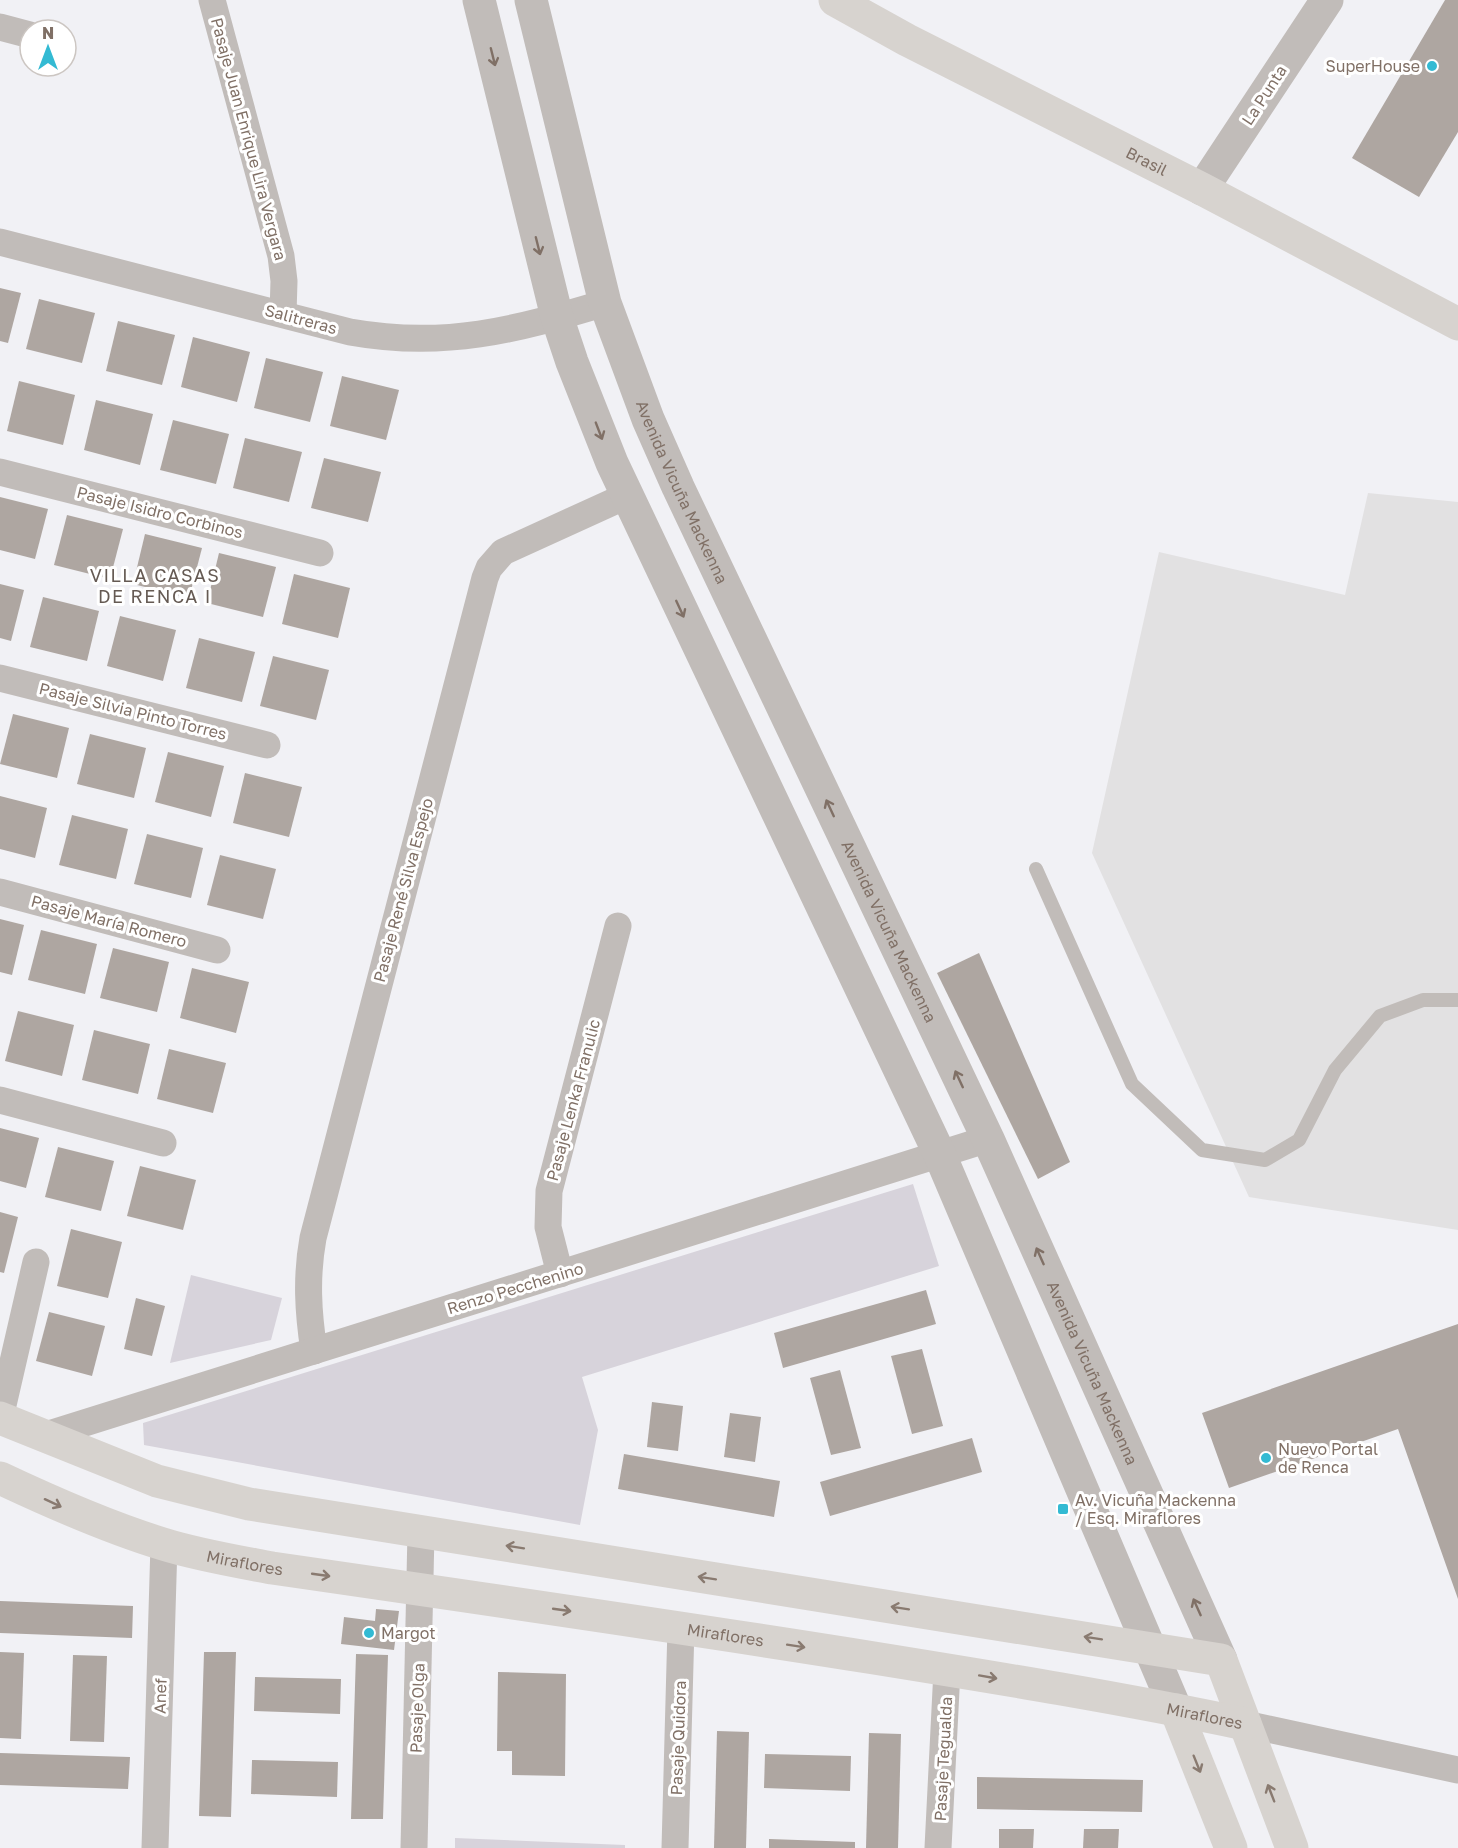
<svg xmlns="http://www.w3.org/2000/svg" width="1458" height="1848" font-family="'Golos Text',sans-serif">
  <rect width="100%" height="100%" fill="#f1f1f5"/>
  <path fill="#e2e1e2" d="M1368,493l90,9v728l-209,-33 -157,-344 67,-301 186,43z"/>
  <g fill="#d7d3db">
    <path d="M913,1184l26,82 -357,111 16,53 -18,95 -436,-80 -1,-22z"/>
    <path d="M191,1275l91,23 -11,42 -101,23z"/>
    <path d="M455,1838l170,7v3h-170z"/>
  </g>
  <g fill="#aea6a1">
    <path d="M1445,0h13v132l-39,65 -67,-39z"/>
    <path d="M0,288l21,5 -13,50 -8,-2z"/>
    <path d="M39,299l56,14 -13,50 -56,-14z"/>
    <path d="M118,321l57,14 -13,50 -56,-14z"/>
    <path d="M193,337l57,15 -13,50 -56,-15z"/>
    <path d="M266,358l57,14 -13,50 -56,-14z"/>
    <path d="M342,376l57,14 -13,50 -56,-14z"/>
    <path d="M19,381l56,14 -12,50 -56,-14z"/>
    <path d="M96,400l57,14 -13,51 -56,-15z"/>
    <path d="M173,420l56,14 -13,50 -56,-14z"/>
    <path d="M245,438l57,14 -13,50 -56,-14z"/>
    <path d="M324,458l57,14 -13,50 -57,-14z"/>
    <path d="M0,497l48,12 -13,50 -35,-9z"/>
    <path d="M67,515l56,14 -13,50 -56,-14z"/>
    <path d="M145,534l57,14 -13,50 -56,-14z"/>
    <path d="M219,553l57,14 -13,50 -56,-14z"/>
    <path d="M294,574l56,14 -12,50 -56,-14z"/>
    <path d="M0,584l24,6 -13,51 -11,-3z"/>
    <path d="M43,597l56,14 -12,50 -57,-14z"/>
    <path d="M120,616l56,14 -13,51 -56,-15z"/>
    <path d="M199,638l56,14 -13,50 -56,-14z"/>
    <path d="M273,656l56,14 -13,50 -56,-14z"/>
    <path d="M13,714l56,14 -12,50 -57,-14z"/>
    <path d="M90,734l56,14 -12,50 -57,-14z"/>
    <path d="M168,752l56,14 -13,51 -56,-15z"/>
    <path d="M245,773l57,14 -13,50 -56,-14z"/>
    <path d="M0,796l47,12 -12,50 -35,-9z"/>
    <path d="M72,815l56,14 -12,50 -57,-14z"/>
    <path d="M147,834l56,14 -12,50 -57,-14z"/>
    <path d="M220,855l56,14 -13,50 -56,-14z"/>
    <path d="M0,919l24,6 -12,50 -12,-3z"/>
    <path d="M41,930l56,14 -12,50 -57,-14z"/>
    <path d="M113,948l56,14 -12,50 -57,-14z"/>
    <path d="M979,953l91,209 -32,17 -101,-206z"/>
    <path d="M192,968l57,14 -13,51 -56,-15z"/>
    <path d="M18,1011l56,14 -12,51 -57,-15z"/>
    <path d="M94,1030l56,14 -12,50 -56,-14z"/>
    <path d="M169,1049l57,14 -13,50 -56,-14z"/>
    <path d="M0,1128l39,10 -13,50 -26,-7z"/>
    <path d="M58,1147l56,14 -13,50 -56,-14z"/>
    <path d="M140,1166l56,14 -13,50 -56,-14z"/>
    <path d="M0,1212l18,5 -14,56 -4,-1z"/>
    <path d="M71,1229l51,13 -14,56 -51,-12z"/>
    <path d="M926,1290l10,34 -153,44 -9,-35z"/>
    <path d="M136,1298l29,8 -13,50 -28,-7z"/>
    <path d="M49,1312l56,14 -13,50 -56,-15z"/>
    <path d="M1458,1324v275l-60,-170 -169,59 -27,-75z"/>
    <path d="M922,1349l21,77 -31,8 -21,-78z"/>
    <path d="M840,1370l21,78 -30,7 -21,-77z"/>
    <path d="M652,1402l31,4 -5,45 -31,-4z"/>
    <path d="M730,1413l31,4 -6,45 -31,-5z"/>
    <path d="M972,1438l10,34 -152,44 -10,-34z"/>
    <path d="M624,1454l156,27 -6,36 -156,-28z"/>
    <path d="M0,1601l133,5 -1,32 -132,-5z"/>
    <path d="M376,1609l23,2 -5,39 -53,-6 3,-27 31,4z"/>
    <path d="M0,1652l24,1 -3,86 -21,-1z"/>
    <path d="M204,1652h32l-5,165 -32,-1z"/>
    <path d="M356,1654l32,1 -5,164h-32z"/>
    <path d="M73,1655l34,1 -3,86 -34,-1z"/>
    <path d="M498,1672l68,2 -1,102 -53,-1v-24h-15z"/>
    <path d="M255,1677l86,2 -1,35 -86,-3z"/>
    <path d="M717,1731l32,1 -3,116h-32z"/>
    <path d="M869,1733l32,1 -3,114h-32z"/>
    <path d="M0,1753l130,4 -2,32 -128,-4z"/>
    <path d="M765,1754l86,2 -1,35 -86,-3z"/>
    <path d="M252,1760l86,2 -1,35 -86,-3z"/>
    <path d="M977,1777l166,3 -1,32 -165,-3z"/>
    <path d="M999,1829h35l-1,19h-34z"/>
    <path d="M1084,1829h35l-1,19h-35z"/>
    <path d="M769,1839l86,3v6h-86z"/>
  </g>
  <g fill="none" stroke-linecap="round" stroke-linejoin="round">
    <path stroke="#c1bcb9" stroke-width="14" d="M1036,869l96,215 70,66 63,10 34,-20 36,-70 45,-54 43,-16h35"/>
    <g stroke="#c1bcb9" stroke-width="27">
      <path d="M212,0l69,256 3,25 -1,33"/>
      <path d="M0,27l30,8"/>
      <path d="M0,242l350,90c95,17 165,-2 255,-29"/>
      <path d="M0,472l320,81"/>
      <path d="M0,678l267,67"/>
      <path d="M0,892l217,58"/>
      <path d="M0,1100l163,43"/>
      <path d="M560,1274l-12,-47 1,-36 69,-265"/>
      <path d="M314,1351c-6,-39 -8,-74 -1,-113l172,-660 4,-10 14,-16 123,-56"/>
      <path d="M0,1418l36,-156"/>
      <path d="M43,1436l945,-297"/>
      <path d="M1245,1724l213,46"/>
      <path d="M155,1848l9,-304"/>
      <path d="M414,1848l7,-316"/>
      <path d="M675,1848l6,-221"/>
      <path d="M938,1848l9,-178"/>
    </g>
    <g stroke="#c1bcb9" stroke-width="33">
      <path d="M479,0l78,317 15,45 40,101 328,692 236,555"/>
      <path id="s1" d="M531,0l74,303 43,116 30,68 310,652 233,521"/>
      <path d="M1202,189l125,-189"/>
    </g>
    <g stroke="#d7d3cf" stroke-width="33">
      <path id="s2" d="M835,0l72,40 295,149 256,135"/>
      <path d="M0,1418l157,63 92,23 972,156 71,188"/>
      <path id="s3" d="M0,1478c53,25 107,49 163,66 35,11 72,17 109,24 201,29 402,58 602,90 124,20 248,40 371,66"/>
      <path d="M1176,1710l55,138"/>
    </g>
  </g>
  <defs><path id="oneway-shaft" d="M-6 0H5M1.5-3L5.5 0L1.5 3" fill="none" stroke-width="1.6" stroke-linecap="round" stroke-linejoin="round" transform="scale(1.5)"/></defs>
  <g stroke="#807066">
    <use href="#oneway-shaft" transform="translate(493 57) rotate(76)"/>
    <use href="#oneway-shaft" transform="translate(538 246) rotate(76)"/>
    <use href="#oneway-shaft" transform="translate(599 431) rotate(69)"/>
    <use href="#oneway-shaft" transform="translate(680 609) rotate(65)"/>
    <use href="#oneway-shaft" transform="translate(830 808) rotate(-115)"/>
    <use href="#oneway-shaft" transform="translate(959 1079) rotate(-115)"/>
    <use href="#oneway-shaft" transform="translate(1040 1256) rotate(-114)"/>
    <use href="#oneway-shaft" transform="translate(1197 1607) rotate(-114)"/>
  </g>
  <g stroke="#897a70">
    <use href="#oneway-shaft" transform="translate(53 1503) rotate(25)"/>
    <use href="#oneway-shaft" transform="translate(515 1547) rotate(-171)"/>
    <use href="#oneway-shaft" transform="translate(321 1575) rotate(8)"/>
    <use href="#oneway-shaft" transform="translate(707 1578) rotate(-171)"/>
    <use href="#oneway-shaft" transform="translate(900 1608) rotate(-171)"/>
    <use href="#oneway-shaft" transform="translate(562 1610) rotate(8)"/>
    <use href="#oneway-shaft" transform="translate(1093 1638) rotate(-171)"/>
    <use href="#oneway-shaft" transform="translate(796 1646) rotate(9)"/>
    <use href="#oneway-shaft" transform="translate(988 1677) rotate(10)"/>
    <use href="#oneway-shaft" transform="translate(1197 1764) rotate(68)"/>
    <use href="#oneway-shaft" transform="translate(1271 1793) rotate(-111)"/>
  </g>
  <g fill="#33bad3" stroke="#fff" stroke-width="2">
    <circle cx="1432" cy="66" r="6"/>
    <circle cx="1266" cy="1458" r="6"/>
    <rect x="1057" y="1503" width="12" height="12" rx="3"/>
    <circle cx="369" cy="1633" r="6"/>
  </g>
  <g text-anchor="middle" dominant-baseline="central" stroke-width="6" stroke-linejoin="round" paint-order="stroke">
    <g font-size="16" fill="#807066" stroke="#fff" text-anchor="start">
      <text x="1420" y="66" text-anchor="end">SuperHouse</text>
      <text x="1278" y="1449">Nuevo Portal<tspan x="1278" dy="18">de Renca</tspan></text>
      <text x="1075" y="1500">Av. Vicuña Mackenna<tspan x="1075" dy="18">/ Esq. Miraflores</tspan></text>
      <text x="381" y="1633">Margot</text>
    </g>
    <g font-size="16" fill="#807066" stroke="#fff">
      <text transform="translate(1264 95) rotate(-57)">La Punta</text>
      <text transform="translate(249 139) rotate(75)">Pasaje Juan Enrique Lira Vergara</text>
      <text stroke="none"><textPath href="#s2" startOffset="351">Brasil</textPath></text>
      <text transform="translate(301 319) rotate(15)">Salitreras</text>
      <text stroke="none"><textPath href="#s1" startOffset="516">Avenida Vicuña Mackenna</textPath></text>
      <text transform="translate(160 512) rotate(14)">Pasaje Isidro Corbinos</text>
      <text transform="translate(133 711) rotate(14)">Pasaje Silvia Pinto Torres</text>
      <text transform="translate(403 890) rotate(-75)">Pasaje René Silva Espejo</text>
      <text transform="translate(109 921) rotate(15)">Pasaje María Romero</text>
      <text stroke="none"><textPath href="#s1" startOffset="1002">Avenida Vicuña Mackenna</textPath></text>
      <text transform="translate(573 1100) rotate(-75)">Pasaje Lenka Franulic</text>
      <text transform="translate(515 1288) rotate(-17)">Renzo Pecchenino</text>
      <text stroke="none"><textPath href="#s1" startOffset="1488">Avenida Vicuña Mackenna</textPath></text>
      <text stroke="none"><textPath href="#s3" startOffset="260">Miraflores</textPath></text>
      <text stroke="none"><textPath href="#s3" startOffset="746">Miraflores</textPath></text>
      <text transform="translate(160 1696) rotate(-88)">Anef</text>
      <text transform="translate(417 1708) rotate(-88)">Pasaje Olga</text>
      <text stroke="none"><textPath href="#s3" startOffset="1232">Miraflores</textPath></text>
      <text transform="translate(678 1738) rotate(-88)">Pasaje Quidora</text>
      <text transform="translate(943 1759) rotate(-87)">Pasaje Tegualda</text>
    </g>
    <g font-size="18" letter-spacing="1.5" fill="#655a53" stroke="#fff">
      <text x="155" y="575">VILLA CASAS<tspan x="155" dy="21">DE RENCA I</tspan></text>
    </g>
  </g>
  <g transform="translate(48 48)"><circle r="28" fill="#ffffff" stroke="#ccc6c2" stroke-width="1.5"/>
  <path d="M0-4.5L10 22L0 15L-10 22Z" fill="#33bad3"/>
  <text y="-9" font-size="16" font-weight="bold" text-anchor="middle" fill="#807066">N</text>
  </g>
</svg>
